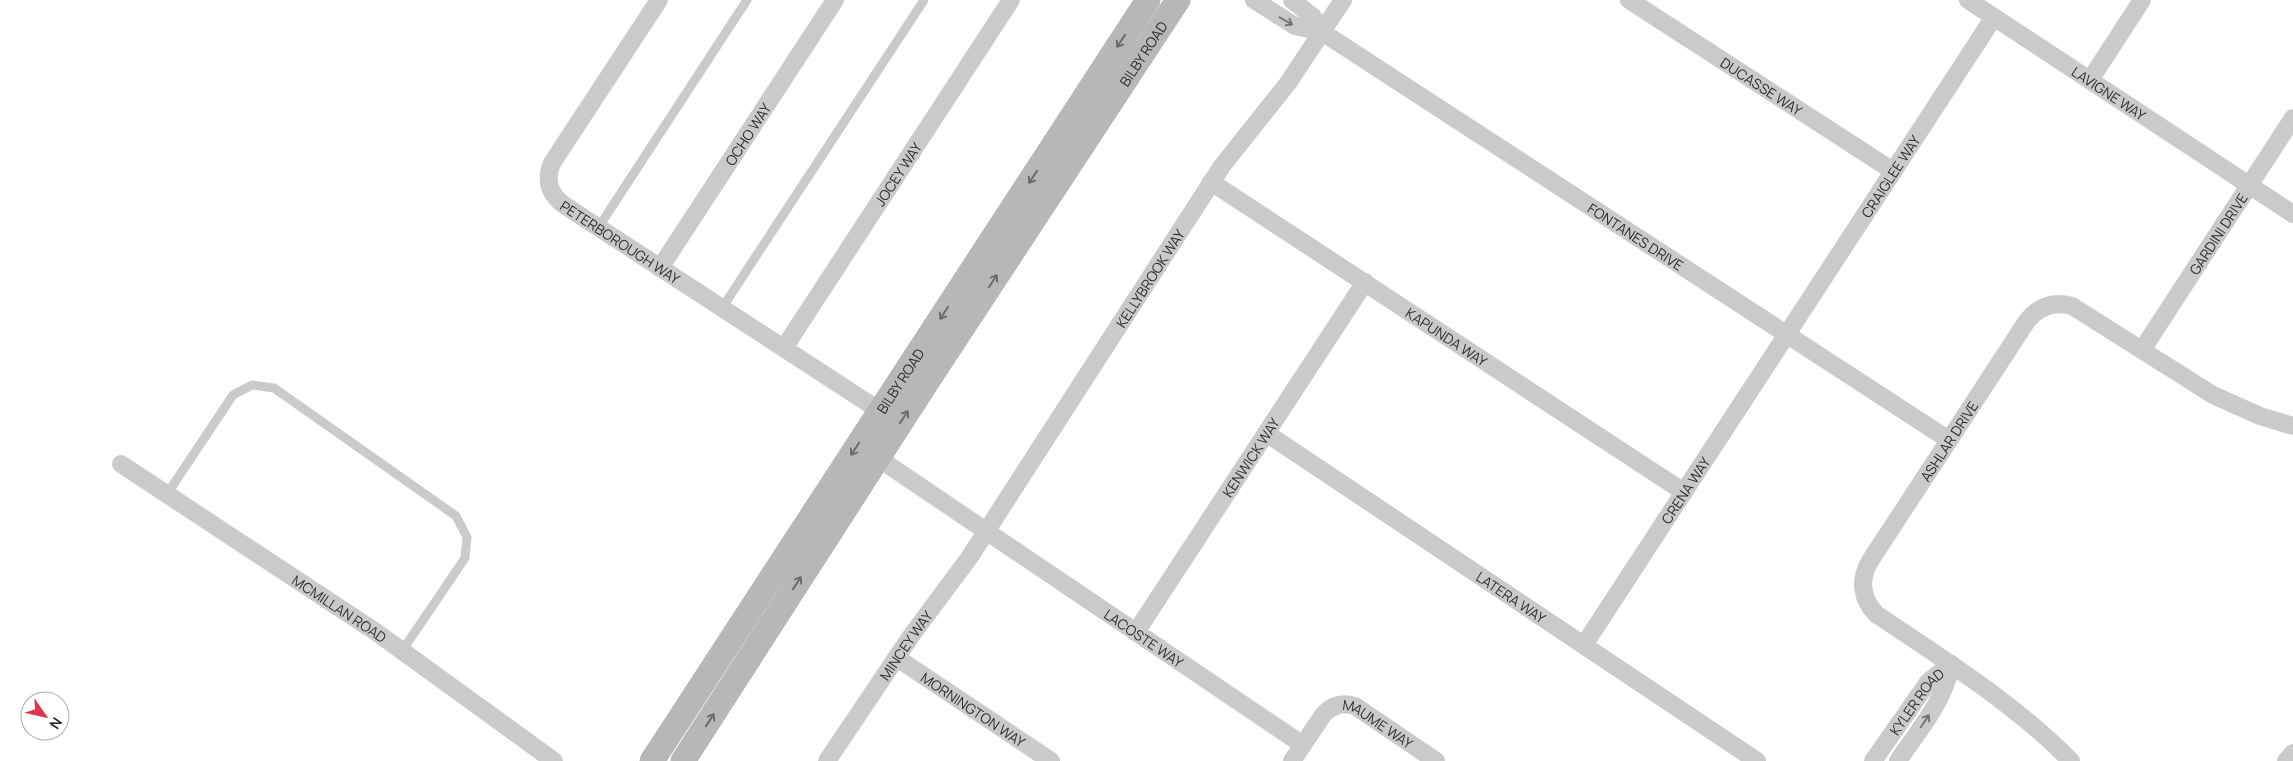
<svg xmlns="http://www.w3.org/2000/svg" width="2293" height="761" font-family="Manrope,sans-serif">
  <rect width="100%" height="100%" fill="#fff"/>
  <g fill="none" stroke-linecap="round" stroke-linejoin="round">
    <g stroke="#cacaca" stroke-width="9">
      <path d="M598,228l149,-228"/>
      <path d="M722,308l202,-308"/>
      <path d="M167,494l66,-99 19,-10 22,3 182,128 11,21 -2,21 -63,93"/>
    </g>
    <g stroke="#cacaca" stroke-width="18">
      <path id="s1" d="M659,0l-107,163c-7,17 -3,31 12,42l316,206"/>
      <path d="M1254,0l41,26 27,6"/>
      <path id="s2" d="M1292,0l21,17 9,15 627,408"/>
      <path id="s3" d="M1629,0l264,171"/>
      <path id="s4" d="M1968,0l325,214"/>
      <path d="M2090,80l52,-80"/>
      <path id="s5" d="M1211,182l473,310"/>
      <path id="s6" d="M660,268l175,-268"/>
      <path id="s7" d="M784,348l227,-348"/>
      <path id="s8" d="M2142,350l151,-232"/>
      <path id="s9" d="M1266,433l491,328"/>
      <path id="s10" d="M878,458l425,287"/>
      <path id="s11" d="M121,464l255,168 178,129"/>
      <path id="s12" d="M1136,632l229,-350"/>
      <path id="s13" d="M1584,645l410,-628"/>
      <path id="s14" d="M897,658l154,103"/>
      <path id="s15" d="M827,761l84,-125 58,-78 253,-392 66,-83 55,-83"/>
      <path id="s16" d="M1292,761l31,-46c9,-10 19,-13 32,-9l81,55"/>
      <path id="s17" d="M1873,761l56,-80 22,-17"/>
      <path d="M1898,761c20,-30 47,-60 53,-97"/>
      <path id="s18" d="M2071,761c-58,-59 -127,-101 -195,-147 -15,-16 -17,-34 -6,-53l157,-240c12,-15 27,-20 45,-15l141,89 47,21 33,10"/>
      <path d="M2286,761l7,-8"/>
    </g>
    <g stroke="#b7b7b7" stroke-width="25">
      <path id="s19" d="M652,761l496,-761"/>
      <path id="s20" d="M683,761l242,-376 253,-385"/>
    </g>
  </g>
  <defs><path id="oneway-shaft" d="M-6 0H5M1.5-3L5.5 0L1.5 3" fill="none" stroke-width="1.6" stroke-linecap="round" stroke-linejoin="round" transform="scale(1.25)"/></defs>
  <g stroke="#747474">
    <use href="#oneway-shaft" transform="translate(1286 21) rotate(30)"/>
    <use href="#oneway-shaft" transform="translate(1925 721) rotate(-56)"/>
  </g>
  <g stroke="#6b6b6b">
    <use href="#oneway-shaft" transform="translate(1121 41) rotate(123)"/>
    <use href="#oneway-shaft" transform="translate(1033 177) rotate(123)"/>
    <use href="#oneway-shaft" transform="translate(993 281) rotate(-57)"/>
    <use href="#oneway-shaft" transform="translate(944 313) rotate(123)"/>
    <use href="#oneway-shaft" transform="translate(904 417) rotate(-57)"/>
    <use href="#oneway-shaft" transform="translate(855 449) rotate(123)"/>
    <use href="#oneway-shaft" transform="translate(797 583) rotate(-57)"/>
    <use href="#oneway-shaft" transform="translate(710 720) rotate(-57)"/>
  </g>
  <g text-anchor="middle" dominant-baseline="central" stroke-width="5" stroke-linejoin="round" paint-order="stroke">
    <g font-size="14" fill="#2d2d2d" stroke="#fff">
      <text stroke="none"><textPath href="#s20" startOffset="844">BILBY ROAD</textPath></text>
      <text stroke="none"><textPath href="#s3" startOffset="158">DUCASSE WAY</textPath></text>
      <text stroke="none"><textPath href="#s4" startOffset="169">LAVIGNE WAY</textPath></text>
      <text stroke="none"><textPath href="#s6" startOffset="160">OCHO WAY</textPath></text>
      <text stroke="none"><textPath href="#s7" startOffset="208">JOCEY WAY</textPath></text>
      <text stroke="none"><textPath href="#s13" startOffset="560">CRAIGLEE WAY</textPath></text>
      <text stroke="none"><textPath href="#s8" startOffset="139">GARDINI DRIVE</textPath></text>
      <text stroke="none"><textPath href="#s2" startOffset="419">FONTANES DRIVE</textPath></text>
      <text stroke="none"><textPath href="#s1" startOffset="310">PETERBOROUGH WAY</textPath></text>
      <text stroke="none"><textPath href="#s15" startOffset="581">KELLYBROOK WAY</textPath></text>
      <text stroke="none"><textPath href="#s5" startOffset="282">KAPUNDA WAY</textPath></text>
      <text stroke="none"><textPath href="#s19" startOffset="454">BILBY ROAD</textPath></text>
      <text stroke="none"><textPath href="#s18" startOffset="446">ASHLAR DRIVE</textPath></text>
      <text stroke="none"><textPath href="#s12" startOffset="209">KENWICK WAY</textPath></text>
      <text stroke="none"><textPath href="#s13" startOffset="185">CRENA WAY</textPath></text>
      <text stroke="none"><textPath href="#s9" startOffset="295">LATERA WAY</textPath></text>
      <text stroke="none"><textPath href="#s11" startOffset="262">MCMILLAN ROAD</textPath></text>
      <text stroke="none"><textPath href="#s10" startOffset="321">LACOSTE WAY</textPath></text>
      <text stroke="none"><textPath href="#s15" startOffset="140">MINCEY WAY</textPath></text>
      <text stroke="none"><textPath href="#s17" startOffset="74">KYLER ROAD</textPath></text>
      <text stroke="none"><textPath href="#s14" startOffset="92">MORNINGTON WAY</textPath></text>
      <text stroke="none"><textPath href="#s16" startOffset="119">MAUME WAY</textPath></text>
    </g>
  </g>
  <g transform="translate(45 716) rotate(124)"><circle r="24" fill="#ffffff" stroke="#ababab"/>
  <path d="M0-4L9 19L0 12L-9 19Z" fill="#dc374d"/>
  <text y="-8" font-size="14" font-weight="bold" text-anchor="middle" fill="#2d2d2d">N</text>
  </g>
</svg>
